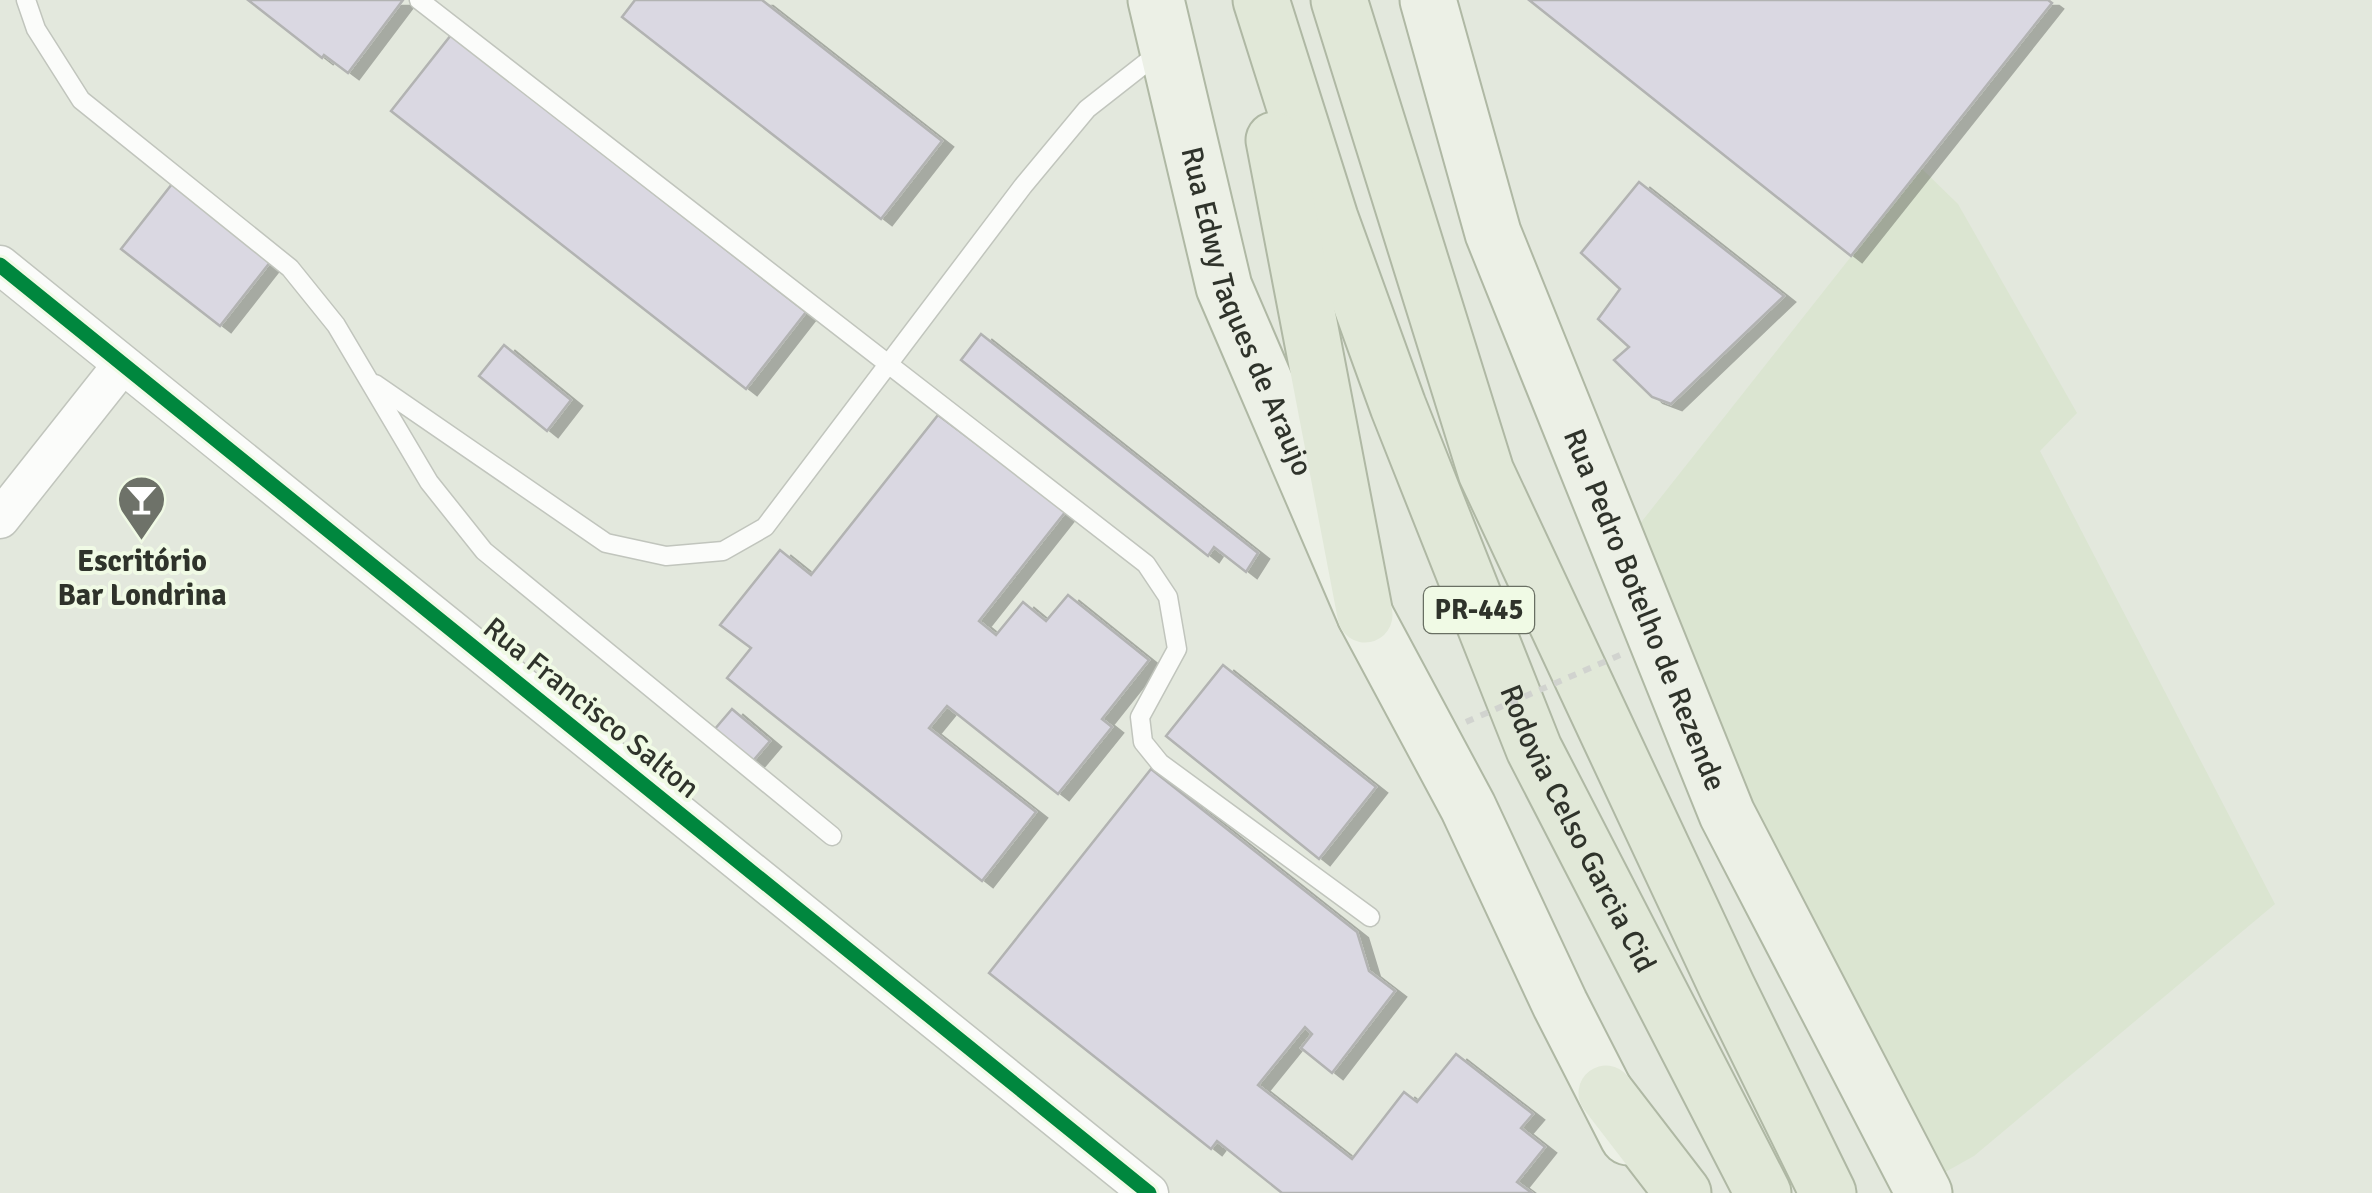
<svg xmlns="http://www.w3.org/2000/svg" width="2372" height="1193" font-family="Signika,sans-serif">
  <defs>
    <filter id="shadow"><feDropShadow dx="11" dy="6" stdDeviation="0" flood-color="#0004"/></filter>
  </defs>
  <rect width="100%" height="100%" fill="#e3e8dd"/>
  <path fill="#dbe5d1" d="M1921,168l37,36 119,209 -37,38 235,453 -301,252 -43,24 -311,-631z"/>
  <g fill="#dad8e2" stroke="#b2b3b2" stroke-width="2.5" filter="url(#shadow)">
    <path d="M248,0h155l-55,73 -24,-18 -2,3z"/>
    <path d="M635,0h127l180,141 -61,78 -259,-202z"/>
    <path d="M1529,0h519l4,3 -201,253z"/>
    <path d="M451,35l355,277 -60,77 -355,-278z"/>
    <path d="M1639,182l145,114 -113,108 -19,-7 -38,-37 15,-13 -31,-28 22,-30 -39,-36z"/>
    <path d="M172,184l99,77 -51,65 -99,-77z"/>
    <path d="M981,334l277,219 -12,19 -32,-25 -6,9 -247,-196z"/>
    <path d="M504,345l67,55 -24,31 -68,-55z"/>
    <path d="M938,415l128,96 -87,110 17,14 27,-33 23,19 22,-26 81,65 -47,59 10,8 -54,67 -111,-88 -18,22 107,84 -54,69 -255,-203 24,-30 -31,-23 60,-75 31,25z"/>
    <path d="M1223,665l153,122 -57,72 -153,-123z"/>
    <path d="M732,709l38,32 -18,21 -38,-32z"/>
    <path d="M1151,769l206,163 12,39 26,20 -63,82 -31,-25 11,-14 -7,-7 -47,58 94,74 52,-67 13,10 39,-48 77,60 -12,14 24,19 -28,35 15,11h-250l-65,-52 -6,8 -222,-176z"/>
  </g>
  <g fill="none" stroke-linecap="round" stroke-linejoin="round">
    <defs>
      <g id="lane">
        <path d="M26,0l10,29 45,71 209,168 46,57 93,157 55,69 348,285"/>
        <path d="M419,0l727,564 22,33 9,52 -37,68 3,25 17,21 210,154"/>
        <path d="M375,384l231,159 60,13 57,-5 42,-24 258,-341 64,-77 74,-58"/>
      </g>
      <g id="street">
        <path d="M0,265l1149,928"/>
        <path d="M0,519l122,-154"/>
      </g>
      <g id="primary">
        <path id="s1" d="M1156,0l68,287 141,328 103,192 92,197 68,133"/>
        <path id="s2" d="M1428,0l65,233 234,581 197,379"/>
      </g>
      <g id="highway">
        <path id="s3" d="M1261,0l69,218 68,188 136,343 229,444"/>
        <path d="M1339,0l147,472 241,515 101,206"/>
        <path d="M1274,140l91,475"/>
        <path d="M1606,1093l77,100"/>
      </g>
    </defs>
    <use href="#lane" stroke="#c1c5bd" stroke-width="21"/>
    <use href="#street" stroke="#c1c5bd" stroke-width="41"/>
    <use href="#primary" stroke="#afb8a4" stroke-width="59"/>
    <use href="#highway" stroke="#afb8a4" stroke-width="59"/>
    <use href="#lane" stroke="#fbfcfa" stroke-width="18"/>
    <use href="#street" stroke="#fbfcfa" stroke-width="38"/>
    <use href="#primary" stroke="#ecf0e6" stroke-width="55"/>
    <use href="#highway" stroke="#e1e8d8" stroke-width="55"/>
    <path stroke="#d1d3cf" stroke-width="6" stroke-dasharray="8 8" stroke-linecap="butt" d="M1466,722l161,-70"/>
    <defs>
      <path id="cycleway" d="M0,265l1149,928"/>
    </defs>
    <use href="#cycleway" stroke="#f0fae5" stroke-width="21"/>
    <use href="#cycleway" stroke="#00873e" stroke-width="15"/>
  </g>
  <defs>
    <symbol id="bar-pin" viewBox="-11 -11 22 30"><path d="M0 17L-7.5 6A9.5 9.5 0 1 1 7.5 6Z" fill="#6e7269" stroke="#f0fae5"/><path d="M-6-5H6L.8 .8V4.5H3.5V6h-7V4.5H-.8V.8Z" fill="#fff"/></symbol>
  </defs>
  <g fill-rule="evenodd">
    <use href="#bar-pin" x="114" y="472" width="55" height="75"/>
  </g>
  <g text-anchor="middle" dominant-baseline="central" stroke-width="8" stroke-linejoin="round" paint-order="stroke">
    <rect fill="#f0fae5" stroke="#696f63" stroke-width="2.5" x="1424" y="587" width="110" height="46" rx="8"/>
    <g font-size="28" font-weight="bold" fill="#2f332b">
      <text x="1479" y="610">PR-445</text>
    </g>
    <g font-size="30" fill="#2f332b" stroke="#f0fae5">
      <text stroke="none"><textPath href="#s1" startOffset="325">Rua Edwy Taques de Araujo</textPath></text>
      <text stroke="none"><textPath href="#s2" startOffset="648">Rua Pedro Botelho de Rezende</textPath></text>
      <text transform="translate(591 708) rotate(39)">Rua Francisco Salton</text>
      <text stroke="none"><textPath href="#s3" startOffset="888">Rodovia Celso Garcia Cid</textPath></text>
    </g>
    <g font-size="30" font-weight="bold" fill="#2f332b" stroke="#f0fae5">
      <text x="142" y="561">Escritório<tspan x="142" dy="34">Bar Londrina</tspan></text>
    </g>
  </g>
</svg>
